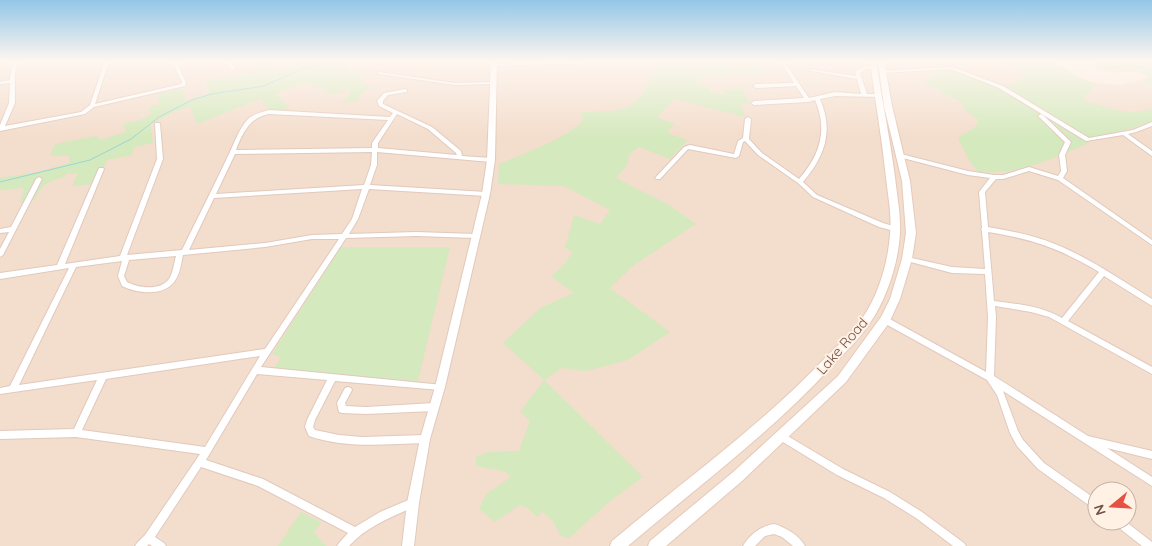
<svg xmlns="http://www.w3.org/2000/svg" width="1152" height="546" font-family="Quicksand,sans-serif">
  <rect width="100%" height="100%" fill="#fcecde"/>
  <path fill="#f3ddcc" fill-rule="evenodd" d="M0,61h1029l39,11 9,5 18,6 26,2 19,-5 12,5v461h-1152zM1097,491h30v30h-30z"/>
  <g fill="#d4e9bd">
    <path d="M255,61h19l-6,5 13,6 14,-5 -3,-3 7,-3h48l-2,2 5,9h13l1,3 -4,5 12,7 -13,9 -1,6h-16l8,-7 -2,-5 -16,5c-25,-17 -31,-12 -57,-1l17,17 -6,4h-12l-14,-16 -63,25 -7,-17c-15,4 -26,9 -39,18l2,18 -19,4 -2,8 -25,5 -10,24 -25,2 6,-13 -12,1 -1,3c-16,3 -24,8 -30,23l-15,3 4,-15 -24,2v-12l39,-6 30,-9v-7h-19l5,-12 41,-8 4,4 26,-8 -3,-8 17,-4 11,-6 -3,-6 12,-4 -3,-10 26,-5 2,12 25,-8 -5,-12 54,-10z"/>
    <path d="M657,61h101l8,12 -26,1 -5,-2 -15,6 -16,-4 -7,6 13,8v4l15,2 -1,-5 18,-1 8,15 -10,1 6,13 -72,-18 -17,18 17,7 -7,9 20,7 -17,19 -31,-12 -10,7 -1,10 -12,14 53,27 27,19 -62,41 -24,23 60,44 -42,28 -42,11 -24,-3 -18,12 99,97 -34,25 -40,36 -9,-3 -7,-14 -10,-9 -6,5 -9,-9 -8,-3 -25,17 -16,-13 7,-15 24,-16 -3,-6 -31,-6v-9l12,-5 31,-1 11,-31 -10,-8 24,-32 -41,-37 37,-35 34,-15 -23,-17 11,-9 11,-15 -8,-4 9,-33 26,9 10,-14 -46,-24 -66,-2 1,-20c22,-9 69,-26 84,-44l-1,-8c29,-2 49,4 65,-25 4,-9 9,-16 10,-26z"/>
    <path d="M1000,61h54l1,4 7,2 15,10 18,6 -12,17c20,6 48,18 69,8v14l-37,11 -28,5 -84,-51 20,-8 -9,-12z"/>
    <path d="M1092,61h60v24l-12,-5 9,-3c-12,-8 -23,-4 -37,-5 -5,0 -11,-2 -16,-3z"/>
    <path d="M948,69l56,21 85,53c-38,16 -69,32 -111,29l-9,-12 -11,-22 17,-11 4,-6 -14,-11 -5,-9 -21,-9 3,-2 -18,-6 7,-10v-4z"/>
    <path d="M341,247h109l-32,134 -140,-11 -3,-3 6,-10 -9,-3z"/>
    <path d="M301,512l20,10 -7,11 12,13h-48z"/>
  </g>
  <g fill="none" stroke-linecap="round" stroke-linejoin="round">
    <g stroke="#99d5d6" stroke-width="1">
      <path d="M1096,61v3l12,4 23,-4 21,7"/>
      <path d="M0,182l90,-22 41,-21 28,-22 33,-17 20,-6 52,-8 56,-25"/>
    </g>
    <defs>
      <g id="minor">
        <path d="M14,61h4l-3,12v30l-10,23 76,-14 9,-7 15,-44h4l-14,43 86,-20 1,-2 -10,-21h4l10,21 -1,4 -91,21 -9,7 -85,17v-6l9,-22 1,-20 -10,1v-2l10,-2 1,-7z"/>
        <path d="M227,61h4l4,8v1h-4z"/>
        <path d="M572,61h53l-2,1 -129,4 -2,-1 2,-1z"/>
        <path d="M780,61h4l25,37 26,-6 26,2 -4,-15 -46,-8 -2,-1v-1l47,7 -1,-4c6,-4 14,-9 21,-5l-2,1 -9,1 -5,4 7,21h11l3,2 -1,1 -45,-1 -15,3c14,32 5,57 -17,83l14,13 66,28 13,4 1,2 -1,2h-2l-15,-4 -66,-30 -15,-14 -40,-28 -13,-14 -2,1 -4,14 -3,2 -48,-9 -28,30h-4l-1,-1 1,-1 28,-30 6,-2 44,9 4,-13 5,-3 2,-19 3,-2 3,2 -2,20 13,14 37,26c21,-24 29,-49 16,-79l-7,2 -54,3 -3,-2 3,-2 50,-3 -8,-12 -40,2 -3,-2 3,-2 38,-1z"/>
        <path d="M952,67l51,19 86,52 44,-8 19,-8v4l-16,6 -8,2 24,17v5l-29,-21 -37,6 -87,-53 -48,-19 -69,4 -2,-1 2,-1z"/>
        <path d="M378,72l77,11 39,-1 2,1 -2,1 -39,1 -75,-11h-2z"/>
        <path d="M405,89l2,1v2l-19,3 -5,6v3l49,23 29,24 1,5 29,2 3,2 -3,2 -114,-10v13l-7,20 116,7 3,2 -3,2 -117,-7 -11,30 -9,15 67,-2 60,2 3,2 -3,2 -60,-2 -70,2 -85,129 182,18 1,2 -1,2 -3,1 -105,-9 -20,39 -2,7 2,3 24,5 23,2 63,-2 3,1 1,3 -1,3 -3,1c-39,1 -79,6 -116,-7l-4,-9 2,-7 20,-40 -70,-6 -51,86 57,19 92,48 25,-15 33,-14 3,2 2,3 -2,3c-24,11 -49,20 -67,40h-12l2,-3 9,-10 -90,-47 -57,-19 -46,70 9,6 2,3h-14l-3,-2 -2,2h-12l2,-3 8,-8 55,-81 -124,-17 -76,2v-8l74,-2 23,-49 -97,14v-6l10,-2 59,-118 -69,11v-6l57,-8 42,-97h4l1,1 -39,95 55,-8 37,-97 -2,-36h4l1,1 3,35 -36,96 55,-5c15,-31 31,-62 46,-94 6,-12 10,-26 20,-37 6,-5 13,-7 21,-9l121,7 3,-4 -14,-7 -2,-5 7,-8zM269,114l119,6 -16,23v5l-136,2c6,-16 14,-33 33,-36zM397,114l31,15 28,24 1,2 -79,-7v-5zM372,152l-1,13 -7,20 -148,9 19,-40zM362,189l-10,30 -10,15 -30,1 -47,8 -76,7 25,-52zM312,239h27l-74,110 -246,36 57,-118 46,-6 -4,15 4,10c14,7 41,11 52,-4 6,-7 7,-18 9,-27l82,-8zM176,256c-2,7 -3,17 -7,23 -9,12 -31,9 -42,3l-3,-6 5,-16zM260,356l-55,91 -123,-17 24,-51z"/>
        <path d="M1041,114l2,1 28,27 -6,13 2,16 -4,7 89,62v5l-94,-65 -29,-9 -26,8h-7l-11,13 3,35c23,4 45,8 67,17 35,14 66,36 97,55v7l-48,-30 -36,45 84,46v7l-103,-57 -18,-5 -36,-6 1,11 -2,59 94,60 64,15v8l-45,-11 45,29v9l-149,-95 15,40 5,9 21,23 53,37v11l-59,-42 -21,-23 -7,-13 -13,-38 -10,-15 -105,-58 -1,-2 1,-2h6l98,54 2,-55 -3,-43 -33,-1 -45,-12 -3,-2 3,-2 45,10 33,2 -3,-38 -1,-2 1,-1 -3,-36 11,-14 -22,-3 -69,-18 -1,-1 3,-2 67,17 26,4h9l26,-8 29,9 3,-5 -2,-16 6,-13 -26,-25 -1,-1zM988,232c44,7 73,17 111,40l-37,46c-21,-12 -44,-14 -68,-17z"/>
        <path d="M39,177l3,2 -39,76 -3,2v-8l9,-17 -9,1v-4l11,-2 25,-48z"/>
        <path d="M348,387l3,1 1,2 -7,13 1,3 20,1 68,-4 3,1 1,3 -1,3 -3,1 -68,3 -24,-1 -3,-1 -2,-9 8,-15z"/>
        <path d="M781,432l62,37 47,23 32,20 42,31 2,3h-13l-37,-28 -32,-20 -47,-23 -59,-36 -1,-3 1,-3z"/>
        <path d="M1112,521h13l27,21v4h-10l-28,-22z"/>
        <path d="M774,524c11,3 25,11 31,22h-12l-11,-9 -8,-3 -9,2 -10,10h-12c6,-11 18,-20 31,-22z"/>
      </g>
      <path id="tertiary" d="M491,61h6l-2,99 -5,34 -45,193 -15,52 -11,64 -5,43h-12l5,-43 13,-64 15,-52 47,-193 5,-34z"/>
      <g id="secondary">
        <path d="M870,61h6c6,39 14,77 19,116 2,19 6,38 5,57 -2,30 -13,64 -30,89 -10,16 -25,29 -38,43 -61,67 -135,121 -204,180h-18l2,-5c71,-60 149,-115 213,-183 13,-13 28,-26 38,-41 16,-23 25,-55 27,-83 2,-18 -2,-38 -4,-56 -4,-39 -11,-78 -16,-117z"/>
        <path d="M878,61h6l8,45 18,75 6,52 -4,26 -12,40 -11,24 -43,59 -104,99 -76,65h-18l2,-5 82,-68 106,-97 43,-59 9,-18 12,-40 4,-26 -4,-52 -18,-75z"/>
      </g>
    </defs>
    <use href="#minor" stroke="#e1c9bd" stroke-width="2"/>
    <use href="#tertiary" stroke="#e1c9bd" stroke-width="2"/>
    <use href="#secondary" stroke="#e6c9ba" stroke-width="2"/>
    <use href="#minor" fill="#fff" fill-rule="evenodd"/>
    <use href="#tertiary" fill="#fff" fill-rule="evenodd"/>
    <use href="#secondary" fill="#fff" fill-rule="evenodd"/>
  </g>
  <linearGradient id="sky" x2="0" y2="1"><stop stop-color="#93c7e7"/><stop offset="0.44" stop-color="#fef6f0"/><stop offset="1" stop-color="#fef6f0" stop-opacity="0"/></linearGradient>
  <rect width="1152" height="138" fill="url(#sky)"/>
  <g text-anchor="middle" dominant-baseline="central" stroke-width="4" stroke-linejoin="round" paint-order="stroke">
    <g font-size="14" fill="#715047" stroke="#fff1e4">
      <text transform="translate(842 346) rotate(-49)">Lake Road</text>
    </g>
  </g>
  <g transform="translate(1112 506) rotate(252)"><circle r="24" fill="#fff1e4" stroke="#c6b1a5"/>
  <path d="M0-4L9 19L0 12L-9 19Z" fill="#e75142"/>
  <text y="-8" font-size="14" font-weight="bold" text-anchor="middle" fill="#715047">N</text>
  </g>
</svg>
